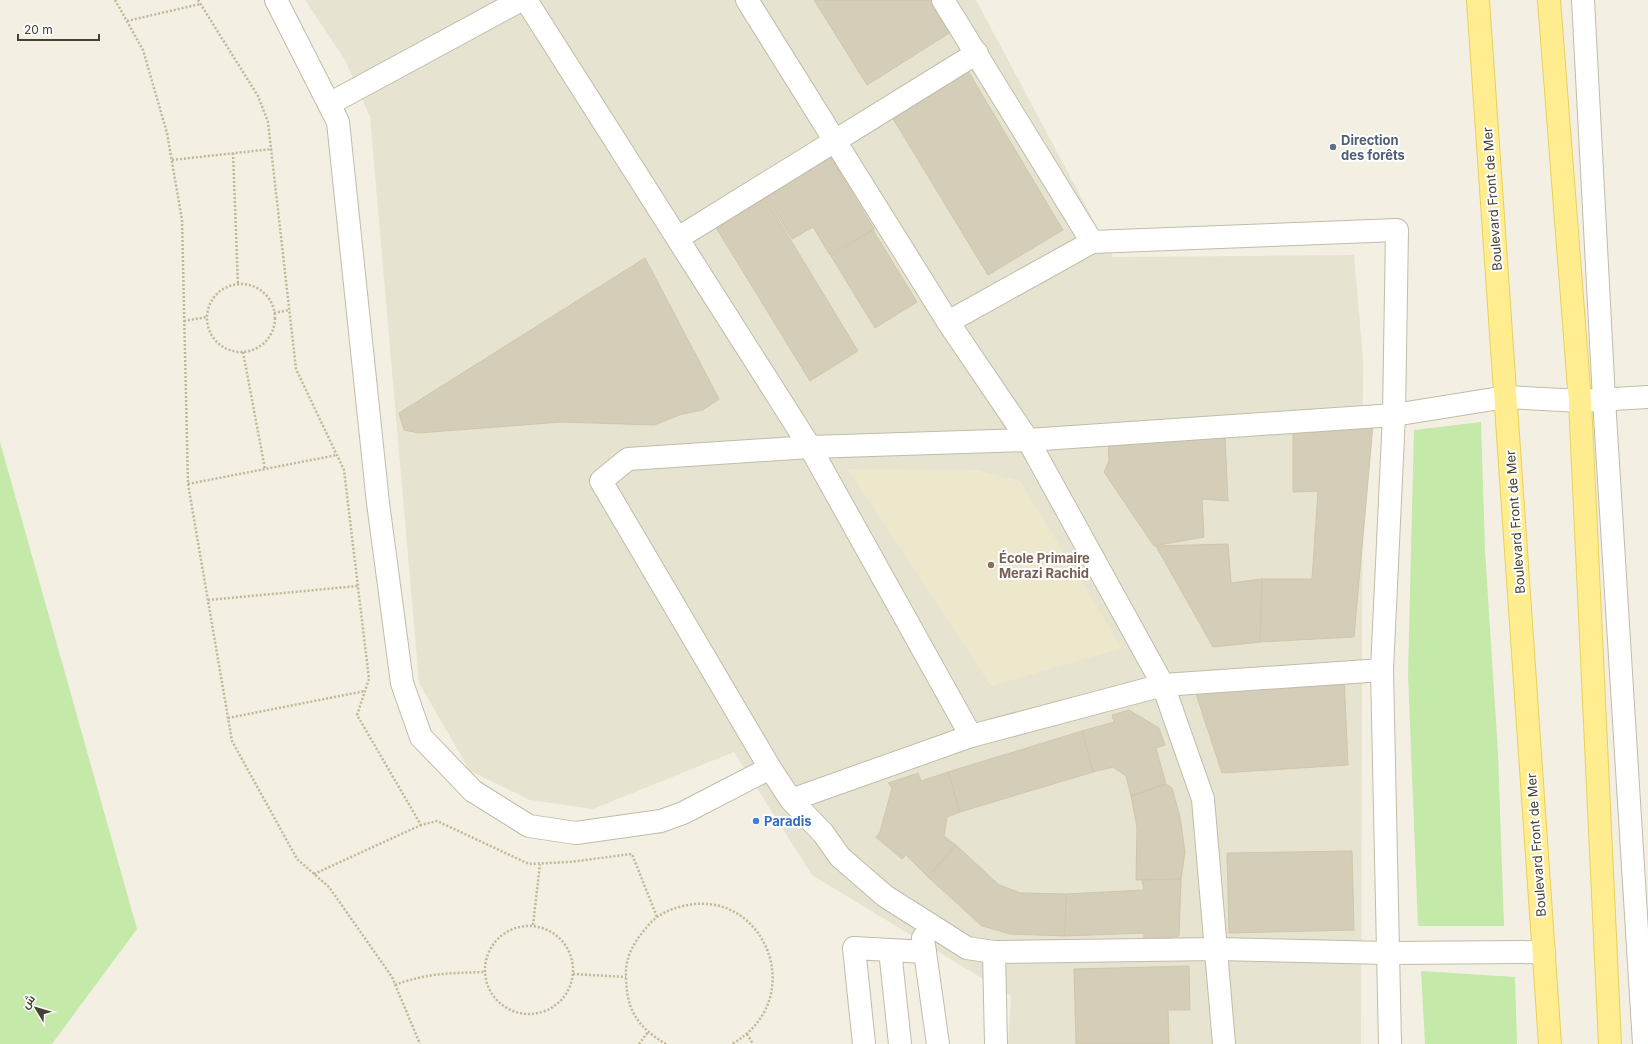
<svg xmlns="http://www.w3.org/2000/svg" width="1648" height="1044" font-family="Inter,Cairo,sans-serif">
  <rect width="100%" height="100%" fill="#f3f0e3"/>
  <path fill="#e7e3d1" d="M305,0h671l137,257 241,-2 9,103 -2,686h-353l3,-48 -199,-121 -78,-123 -141,57 -63,-9 -60,-29 -51,-88 -49,-566 -25,-57z"/>
  <path fill="#ede8cc" d="M848,469l128,1 44,11 102,167 -131,38z"/>
  <g fill="#c4e9a9">
    <path d="M1481,422l4,128 13,203 6,173h-86l-10,-252 6,-244z"/>
    <path d="M0,442l137,487 -85,115h-52z"/>
    <path d="M1421,971l94,6 2,67h-92z"/>
  </g>
  <g fill="#d4cdb8" stroke="#d0c6ab">
    <path d="M814,0h116l21,32 -84,53z"/>
    <path d="M968,71l95,159 -75,45 -96,-158z"/>
    <path d="M827,151l47,78 -44,26 -17,-28 -21,12 -30,-49z"/>
    <path d="M761,191l97,160 -48,30 -98,-160z"/>
    <path d="M873,230l44,72 -42,26 -44,-72z"/>
    <path d="M645,258l74,141 -16,11 -21,4 -28,11 -92,-3 -144,11 -14,-3 -5,-17z"/>
    <path d="M1373,425l-19,212 -94,5 2,-63h50l6,-88 -25,1v-63z"/>
    <path d="M1225,437l3,64 -26,-2 2,38 -50,9 -50,-74 5,-11 -1,-22z"/>
    <path d="M1228,544l3,39 31,-4 -2,63 -47,5 -57,-101z"/>
    <path d="M1344,676l4,89 -126,8 -28,-85z"/>
    <path d="M1129,710l30,18 6,17 -9,3 10,36 -35,12 -5,-20 -13,-9 -20,5 -11,-41 32,-9 -2,-7z"/>
    <path d="M1082,731l11,41 -133,40 -12,-40z"/>
    <path d="M948,772l12,40 -13,5 -3,19 12,9 -28,32 -22,-22 -4,4 -26,-22 4,-5 12,-44 -4,-5 30,-10 3,8z"/>
    <path d="M1166,784l6,4 8,29 5,35 -4,27 -45,1 1,-53 -6,-31z"/>
    <path d="M956,845l43,40 22,8 45,1 -1,42 -55,-2 -28,-8 -54,-49z"/>
    <path d="M1352,851l2,79 -125,3 -2,-80z"/>
    <path d="M1181,879l-2,57 -35,6v-9l-79,3 1,-42 78,-4 -2,-10z"/>
    <path d="M1189,966l1,44h-22l1,34h-93l-2,-75z"/>
  </g>
  <g fill="none" stroke-linecap="round" stroke-linejoin="round">
    <defs>
      <g id="minor">
        <path d="M276,0l62,122 40,381 24,180 19,54 52,54 56,35 47,7 85,-12 22,-8 87,-45"/>
        <path d="M526,0l284,447 161,289"/>
        <path d="M747,0l201,322 80,118 135,245 40,114 21,245"/>
        <path d="M943,0l149,242 305,-12 -3,185 -12,255 8,374"/>
        <path d="M1583,0l21,399 40,645"/>
        <path d="M329,104l192,-104"/>
        <path d="M678,238l299,-185"/>
        <path d="M948,322l144,-80"/>
        <path d="M1382,670l-219,15 -192,51 -180,64 -21,-32 -169,-287 27,-22 182,-12 218,-7 366,-25 112,-18 74,4 68,-4"/>
        <path d="M791,800l32,33 17,24 45,39 82,52 27,4 223,-3 170,4 157,-1"/>
        <path d="M923,938l15,106"/>
        <path d="M994,952l2,92"/>
        <path d="M864,1044l-10,-96 36,2"/>
        <path d="M900,1044l-10,-94 35,2"/>
      </g>
      <g id="major">
        <path d="M1478,0l72,1044"/>
        <path d="M1549,0l31,401 30,643"/>
      </g>
    </defs>
    <use href="#minor" stroke="#c1bca8" stroke-width="24"/>
    <use href="#major" stroke="#e9d05a" stroke-width="24"/>
    <g stroke="#c1b796" stroke-width="2.5" stroke-dasharray="2 2" stroke-linecap="butt">
      <path d="M115,0l28,50 24,83 15,87 6,264 44,257 65,118 32,28 63,90 28,67"/>
      <path d="M198,0l60,96 10,26 28,247 48,101 25,209 -12,36 64,110 16,-4 92,43 40,-2 63,-8 25,63"/>
      <path d="M127,21l73,-17"/>
      <path d="M233,153l5,132"/>
      <path d="M172,160l100,-11"/>
      <circle cx="241" cy="318" r="34"/>
      <path d="M274,313l15,-3"/>
      <path d="M184,321l23,-4"/>
      <path d="M243,352l22,117"/>
      <path d="M188,484l149,-29"/>
      <path d="M208,600l150,-14"/>
      <path d="M228,718l137,-27"/>
      <path d="M314,874l107,-49"/>
      <path d="M533,925l7,-61"/>
      <circle cx="529" cy="970" r="44"/>
      <path d="M573,974l53,3"/>
      <path d="M395,985c31,-12 57,-12 90,-13"/>
      <path d="M747,1034l6,10"/>
      <path d="M639,1044l9,-12"/>
      <path d="M666,1044c-29,-17 -40,-35 -40,-69 -1,-19 9,-34 21,-48 9,-12 21,-17 36,-21 81,-20 128,93 49,138"/>
    </g>
    <use href="#minor" stroke="#fff" stroke-width="22"/>
    <use href="#major" stroke="#ffed8f" stroke-width="22"/>
  </g>
  <circle fill="#5c6f8a" stroke="#fff" stroke-width="1.5" cx="1333" cy="147" r="4"/>
  <circle fill="#8d6e63" stroke="#fff" stroke-width="1.5" cx="991" cy="565" r="4"/>
  <circle fill="#3f7fe0" stroke="#fff" stroke-width="1.5" cx="756" cy="821" r="4"/>
  <g text-anchor="middle" dominant-baseline="central" stroke-width="4" stroke-linejoin="round" paint-order="stroke">
    <g font-size="13" font-weight="bold" fill="#4e5e75" stroke="#fff" text-anchor="start">
      <text x="1341" y="140">Direction<tspan x="1341" dy="15">des forêts</tspan></text>
    </g>
    <g font-size="13" fill="#444033" stroke="#fff">
      <text transform="translate(1492 199) rotate(-94)">Boulevard Front de Mer</text>
      <text transform="translate(1515 522) rotate(-94)">Boulevard Front de Mer</text>
      <text transform="translate(1536 845) rotate(-94)">Boulevard Front de Mer</text>
    </g>
    <g font-size="13" font-weight="bold" fill="#785e54" stroke="#fff" text-anchor="start">
      <text x="999" y="558">École Primaire<tspan x="999" dy="15">Merazi Rachid</tspan></text>
    </g>
    <g font-size="13" font-weight="bold" fill="#366cbe" stroke="#fff" text-anchor="start">
      <text x="764" y="821">Paradis</text>
    </g>
  </g>
  <g transform="translate(36 1008) rotate(308)" stroke="#ffffff" stroke-width="3" paint-order="stroke">
  <path d="M0-3L7 15L0 10L-7 15Z" fill="#444033"/>
  <text y="-6" font-size="11" font-weight="bold" text-anchor="middle" fill="#444033">ش</text>
  </g>
  <path d="M18 34v6h81v-6" fill="none" stroke="#444033" stroke-width="2"/>
  <text x="24" y="34" font-size="12" fill="#444033" stroke="#ffffff" stroke-width="3" paint-order="stroke">20 m</text>
</svg>
